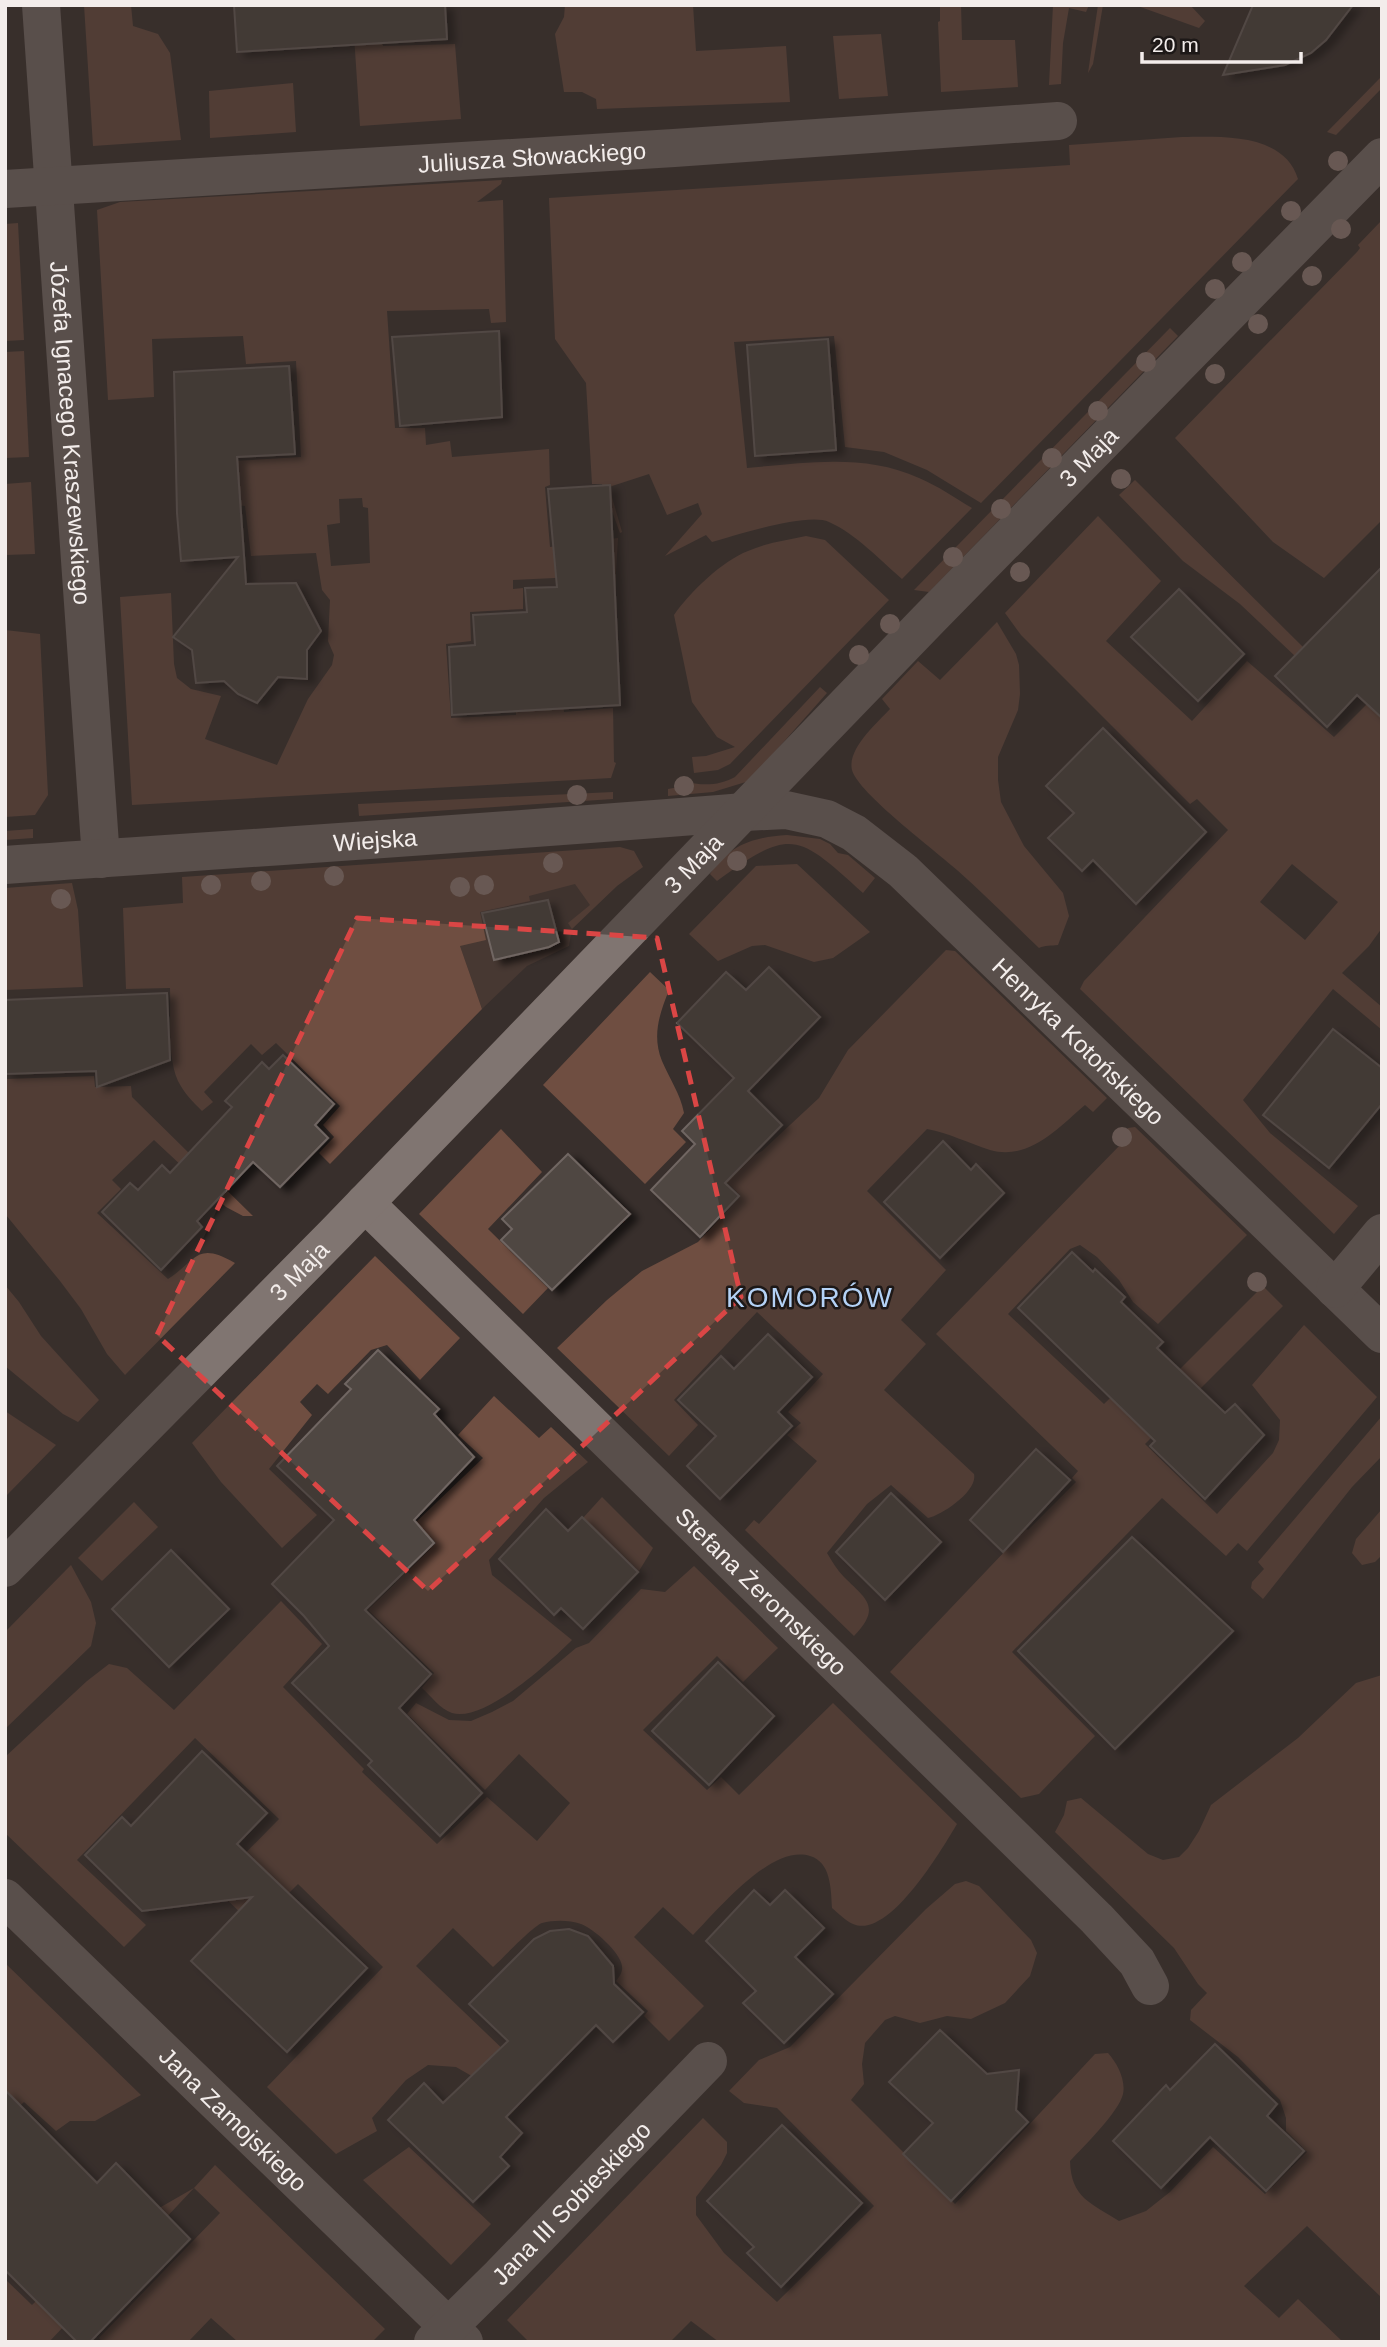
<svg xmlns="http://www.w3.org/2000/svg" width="1387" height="2347" font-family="Helvetica,sans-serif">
  <defs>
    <filter id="shadow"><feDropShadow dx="8" dy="4.5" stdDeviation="3.5" flood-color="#0009"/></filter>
  </defs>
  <rect width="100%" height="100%" fill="#382f2c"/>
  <path fill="#473832" d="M609,873l8,13 -45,42 -3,18 -42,20 -45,43 -44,-125z"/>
  <g fill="#6f4e41" fill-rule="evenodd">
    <path d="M84,5h47l2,21 25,8 12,19 11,87 -88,6z"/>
    <path d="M352,5h28l3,41 72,-2 6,75 -101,7z"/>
    <path d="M565,5h128l3,46 90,-5 4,56 -193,7 -1,-10 -14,-7h-18l-9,-58 9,-17z"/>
    <path d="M940,5h21l1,35h53l3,47 -77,5 -3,-70 2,-1z"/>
    <path d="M1053,5h36l-3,7 -17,-4 -6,35 -2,41 -12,1z"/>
    <path d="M1098,5h5l-10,59 -5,9z"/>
    <path d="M1135,5h55l15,16 -6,7z"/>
    <path d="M881,34l7,62 -49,3 -6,-63z"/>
    <path d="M1382,76v12l-46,47 -9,-3z"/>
    <path d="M293,83l3,49 -86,6 -1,-47z"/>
    <path d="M1182,137c38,0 102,-5 116,42l-317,324 -54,-33 -43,-18 -39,-5 -11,-111 -100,6 13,126c58,-5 117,-15 172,10 19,8 36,20 53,30l-70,71c-22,-19 -46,-45 -73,-57 -21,-10 -93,13 -117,20l-6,-7 -41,21 37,-42 -4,-11 -31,12 -18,-41 -40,13 13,45 -2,1 -18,-49h-10l-6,-101 -31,-44 -6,-141 521,-33 -1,-20z"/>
    <path d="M502,180l-1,4 -24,18 26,-2 3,122 -15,1 -2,-14 -102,2 8,117h30l1,17 24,-4 2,16 97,-8 1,36 -5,2 5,60 68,-9 -3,50 -19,-12 -83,4v9l10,-1v21l-53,3 1,29 -25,3 5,74 65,-3v-18l46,-2 2,17 49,-4 1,54 2,1 -5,15 -479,27 -12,-208 51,-4 3,71 3,14 14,11 30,7 -16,43 72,26 31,-66 24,-34 2,-10 -6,-14 2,-41 -8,-10 -6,-37 -65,3 -6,-50 -9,-1 -2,-44 67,-4 -5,-96 -50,3 -3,-28 -91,3 2,58 -46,3 -11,-190 23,-8zM362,498l1,9 5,1 2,55 -39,3 -4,-41 13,-2 -1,-24z"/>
    <path d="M1382,220v300l-58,58 -51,-36 -98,-104 182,-186 3,-4 -2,-3z"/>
    <path d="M18,223l6,117 -19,1v-117z"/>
    <path d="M1170,328l8,8 -249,256 -15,-2z"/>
    <path d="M24,351l5,106 -24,1v-106z"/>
    <path d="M1135,480l169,168 -8,9 -56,-53 -57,-43 -64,-66z"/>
    <path d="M31,482l4,72 -30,1v-71z"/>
    <path d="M1098,516l63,65 -55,60 86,80 55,-60 87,76 48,-48v239l-13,18 -27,27 40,34v23l-49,-41 -90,111 27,33 88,73 -24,28 -254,-245 4,-8 144,-151 -31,-31 -7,5 -169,-169 -16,-22zM1292,864l46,38 -33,38 -45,-38z"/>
    <path d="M806,536l19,4 64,60 -159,164 -12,6 -24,3 -2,-16 14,-1 29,-9 -18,-10 -25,-35 -18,-87c16,-23 48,-54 74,-64 18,-8 39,-11 58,-15z"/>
    <path d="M997,622l19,32 3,11 1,29 -2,16 -20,47v23l3,22 23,44 39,47 6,23 -11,29c-7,1 -13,0 -19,3 -27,-26 -54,-53 -82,-78 -21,-19 -99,-77 -105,-100 -5,-21 25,-47 38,-61l-8,-10 36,-38 22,19z"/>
    <path d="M5,630l35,4 8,161 -13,20 -30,2z"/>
    <path d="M820,687l7,6 -78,88 -36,11 -45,4v-7l11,-2 5,-6c17,5 35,5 51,-4z"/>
    <path d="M613,792v7l-254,17 -1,-12z"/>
    <path d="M33,829v9l-28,2v-9z"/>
    <path d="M787,835l33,4 10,5 8,9 10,2 27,23 -12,15c-66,-60 -72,-66 -146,-12l-7,-7c19,-29 43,-37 77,-39z"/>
    <path d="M620,847l14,4 9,16 -26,19 -45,43 -4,-6 22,-18 -15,-21 -46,12 1,5 -50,11 6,28 -26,6 22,63 -152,155 -11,-11 15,-16 -11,-12 17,-19 -64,-63 -14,12 -11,-11 -47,48 9,10 -11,9c-9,-9 -18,-18 -24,-30 -11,-24 -7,-66 -8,-93l-44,1 -3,-81 60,-5 -1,-26z"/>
    <path d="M797,864l73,68 -37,26 -19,4 -49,-17 -13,1 -34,15 -29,-27 67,-68z"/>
    <path d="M72,883l6,27 5,77 -78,3v-102z"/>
    <path d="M946,950l9,1 152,147 -14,14 -8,-7c-27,23 -56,56 -95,45 -22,-7 -41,-17 -63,-21l-60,62 79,79 -45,50 25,24 -42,46 90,84c4,17 -32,41 -46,44l-37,-33 -24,19 -40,49c5,8 10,17 17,24 22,22 38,30 10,59l-109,-106 9,-10 5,4 58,-63 -30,-26 14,-12 -13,-11 35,-38 -66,-62 -83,88 24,25 -29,31 -112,-108 50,-48 35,-29 56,-29 43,-46 -19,-18 20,-16 20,-11 57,-53 29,-48z"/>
    <path d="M650,972l19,18c-10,25 -17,46 -7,71 8,19 18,32 22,52l-11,16 13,13 -41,42 -102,-99z"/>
    <path d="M94,1076l1,11 36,-1 1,11 121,119h-10l-17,-9 -72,-67 -42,40 9,9 -24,24 71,66c28,-18 28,-39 67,-16l-110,112 -18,-21 -26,-45 -21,-28 -54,-66 -1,-136z"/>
    <path d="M1135,1127l112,108 -89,89 -25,-22 -14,-22 -22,-23 -17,-12 -10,4 -62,65 96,90 40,-39 27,13 92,-92 20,20 -138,138 72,70 56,-61 6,-13 1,-20 -28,-35 52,-60 73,72 -130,154 -9,-8 -12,13 -64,-58 -150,154 83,84 -56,58 -18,4 -131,-126 136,-143 2,1 48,-48 -4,-4 6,-7 -142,-137 187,-192 -4,-4 9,-10z"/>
    <path d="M501,1129l41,43 -54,57 60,59 -25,26 -104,-100z"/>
    <path d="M375,1256l85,82 -40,42 -33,-35 -16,5 -43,44 -11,-10 -17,18 12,13 -43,54 48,46 -35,33 -61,-66 -29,-39z"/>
    <path d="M5,1285l14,17 22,34 58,64 -21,22 -15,-8 -58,-48z"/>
    <path d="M494,1396l45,42 12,-11 37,35 -44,36 -55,62 3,15 80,65c-22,22 -88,83 -120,73 -12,-4 -21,-17 -30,-25l12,-15 -66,-63 68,-67 -20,-21 67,-64 -25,-23z"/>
    <path d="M5,1411l51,34 -51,52z"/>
    <path d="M1382,1416v40l-30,31 -89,112 -12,-11 1,-6 12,-13 -6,-7z"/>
    <path d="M602,1497l51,51 -14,23 -56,-53z"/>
    <path d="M134,1502l24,25 -56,54 -24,-23z"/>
    <path d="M1382,1509v46l-7,7 -13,3 -10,-12 4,-14z"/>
    <path d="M71,1565l20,37 5,21 -5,23 -86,83v-97z"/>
    <path d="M694,1566l84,82 -35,34 -26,-26 -74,74 64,60 14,-13 18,18 94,-92 124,121c-15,25 -68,116 -104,100 -7,-3 -15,-11 -21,-16 -1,-19 -1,-46 -22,-52 -39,-12 -92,54 -117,79l-30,-28 -29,30 70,69 -35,35 -25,-25 4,-5 -32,-30c3,-4 7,-9 6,-15 -1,-13 -29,-38 -41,-42 -12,-4 -27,-4 -39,-1 -9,3 -39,35 -49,44l-40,-39 -37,38 116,111 -55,2 -21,-12 -28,-2 -22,15 -34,38 5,13 -41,23 -69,-67 116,-120 -85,-83 -43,43 -42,-41 66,-67 -84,-81 -118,122 69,65 -22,22 -119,-114v-76l82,-76 22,-17 18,4 47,42 107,-109 41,43 -39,43 81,82 -2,3 75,72 50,-47 50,44 33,-38 -51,-49 -34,36 -78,-76 9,-11 33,17 22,1 21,-9 21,-11 63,-53 13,-5 52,-54 24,3z"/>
    <path d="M1382,1675v623l-75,-72 -63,60 35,32 19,-19 45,43h-624l-28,-21 -21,21h-141l-22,-22 196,-202 24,24v11l-6,12 -25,32v18l28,38 53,49 97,-96 -97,-98 -33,-5 -15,-12 30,-31 31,-13 136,-138 29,-25 11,-3 13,5 52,54 6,13 -7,23 -25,27 -34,16 -24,-3 -27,7 -25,-7 -10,4 -20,23 -3,21 2,20 -13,16 104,104 140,-150 13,-1c9,10 18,27 15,41 -4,18 -40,53 -53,67 1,37 21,42 49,60l27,-10 24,-19 43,-45 52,47 42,-42 -21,-21v-13l-6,-18 -42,-43 -48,-37 1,-10 16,-17 -9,-9 -24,-36 -119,-116 9,-17 3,-14 14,-3 67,56 15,6 16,-3 9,-9 11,-17 12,-26 87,-67 58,-55z"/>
    <path d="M5,1963l136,132 -46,26h-25l-14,10 -32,-29 -19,18z"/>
    <path d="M409,2147l82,77 -40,41 -88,-85z"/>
    <path d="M215,2165l170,164 -13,13h-134l-27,-24 -23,24h-86l-3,-4 121,-125 -26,-25 -145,154h-44v-63l27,26 75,-73 47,-21 40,-23z"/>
  </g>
  <g fill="#4f4642" stroke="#706662" stroke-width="2" filter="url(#shadow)">
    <path d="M234,5h211l2,34 -210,13z"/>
    <path d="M1253,5h100l-27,35 -15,13 -26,12 -62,10z"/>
    <path d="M499,331l3,86 -102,9 -8,-89z"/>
    <path d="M828,339l8,111 -81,6 -8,-111z"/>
    <path d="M289,366l6,88 -58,3 9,127 50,-1 25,48 -14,19v29l-29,-2 -21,26 -19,-9 -14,-13 -28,2 -4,-33 -19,-13 65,-80 -57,4 -4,-48 -3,-141z"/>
    <path d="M610,485l10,220 -168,10 -3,-68 26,-2 -2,-30 54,-3 -2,-24 32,-1 -9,-98z"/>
    <path d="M1382,567v151l-25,-23 -30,32 -52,-51z"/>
    <path d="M1179,589l65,65 -46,47 -67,-64z"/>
    <path d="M1103,728l103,104 -70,72 -43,-44 -11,11 -34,-33 26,-25 -28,-27z"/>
    <path d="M548,900l11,42 -10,5 -55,13 -12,-47z"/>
    <path d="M769,967l51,50 -72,74 34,34 -57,58 14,13 -39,41 -49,-47 44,-46 -13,-13 52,-53 -57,-55 49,-51 20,18z"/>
    <path d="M167,993l3,67 -73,27 -1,-16 -91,3v-74z"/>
    <path d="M1333,1029l49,39v36l-53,64 -66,-53z"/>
    <path d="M283,1055l51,49 -19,21 13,13 -48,49 -27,-25 -56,59 5,6 -41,43 -59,-58 28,-29 8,7 24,-25 8,8 62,-66 -7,-6 37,-39 7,7z"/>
    <path d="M943,1141l28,29 5,-6 28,29 -64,65 -56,-56z"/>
    <path d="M568,1154l62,60 -78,76 -51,-50 11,-11 -10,-10z"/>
    <path d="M1072,1252l21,20 2,-3 30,28 -4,5 42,40 -6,6 68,65 10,-9 29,31 -59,64 -55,-53 5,-5 -137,-133z"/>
    <path d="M768,1334l44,43 -34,35 14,14 -72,73 -33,-33 29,-30 -38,-36 43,-44 13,13z"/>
    <path d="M378,1350l61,59 -5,5 40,43 -60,63 20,23 -69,67 66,64 -32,34 83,85 -42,43 -72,-71 4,-4 -80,-78 37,-37 -25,-30 -32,-32 62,-64 -57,-54 74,-77 -6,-5z"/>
    <path d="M1036,1449l34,31 -67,72 -33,-32z"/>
    <path d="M891,1493l50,49 -56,58 -49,-48z"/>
    <path d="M546,1509l22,22 14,-14 56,55 -55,57 -22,-21 -7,7 -55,-56z"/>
    <path d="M1132,1537l101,94 -118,118 -97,-98z"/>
    <path d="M171,1550l58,59 -60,58 -57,-58z"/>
    <path d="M718,1662l56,54 -65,69 -57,-54z"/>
    <path d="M202,1751l65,62 -30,31 130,124 -80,84 -96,-91 61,-64 -110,14 -57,-56 37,-38 9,9z"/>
    <path d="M754,1890l16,15 15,-15 39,38 -29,29 38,37 -49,49 -41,-40 13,-12 -50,-50z"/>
    <path d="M569,1929l19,7 25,30 1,18 29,28 -30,30 -17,-17 -90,92 16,16 -22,24 9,9 -36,36 -85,-82 36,-37 19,20 65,-62 -39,-37 65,-65 16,-8z"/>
    <path d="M940,2030l47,44 32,-4 -3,40 12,12 -77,79 -48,-47 30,-31 -44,-41z"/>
    <path d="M1215,2044l62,60 -10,12 37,35 -38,40 -56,-54 -49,51 -48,-47 53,-56 4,5z"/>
    <path d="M5,2090l92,93 19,-20 74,76 -100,103h-13l-72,-72z"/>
    <path d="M782,2125l80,78 -81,84 -34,-34 7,-6 -47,-46z"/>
  </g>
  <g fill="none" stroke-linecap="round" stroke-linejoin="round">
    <g stroke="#807571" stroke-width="38">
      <path id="s1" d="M41,5l60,854"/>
      <path id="s2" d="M5,189l669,-41 384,-27"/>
      <path id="s3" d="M5,865c246,-17 493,-33 739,-53l42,-2 41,9 27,14 49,38 479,463"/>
      <path id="s4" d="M365,1203l732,716 40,43 13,24"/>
      <path d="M1335,1289l47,-56"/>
      <path id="s5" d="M5,1568l331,-335 591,-612 455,-464"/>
      <path id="s6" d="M5,1898l459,444"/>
      <path id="s7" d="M433,2342l67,-66 208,-215"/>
    </g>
  </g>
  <g fill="#a28b83">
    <circle cx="1338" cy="161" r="10"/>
    <circle cx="1291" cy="211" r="10"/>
    <circle cx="1341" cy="229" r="10"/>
    <circle cx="1242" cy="262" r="10"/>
    <circle cx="1312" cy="276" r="10"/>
    <circle cx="1215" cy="289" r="10"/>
    <circle cx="1258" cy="324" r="10"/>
    <circle cx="1146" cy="362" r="10"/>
    <circle cx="1215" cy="374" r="10"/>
    <circle cx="1098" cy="411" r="10"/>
    <circle cx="1052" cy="458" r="10"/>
    <circle cx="1121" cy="479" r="10"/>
    <circle cx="1001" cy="509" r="10"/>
    <circle cx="953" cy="557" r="10"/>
    <circle cx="1020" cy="572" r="10"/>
    <circle cx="890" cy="624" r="10"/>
    <circle cx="859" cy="655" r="10"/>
    <circle cx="684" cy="786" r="10"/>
    <circle cx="577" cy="795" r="10"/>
    <circle cx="737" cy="861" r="10"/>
    <circle cx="553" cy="863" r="10"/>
    <circle cx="334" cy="876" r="10"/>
    <circle cx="261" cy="881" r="10"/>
    <circle cx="211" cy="885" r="10"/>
    <circle cx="484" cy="885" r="10"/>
    <circle cx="460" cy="887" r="10"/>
    <circle cx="61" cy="899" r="10"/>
    <circle cx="1122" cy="1137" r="10"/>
    <circle cx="1257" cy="1282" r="10"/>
  </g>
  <path d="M0 0H1387V2347H0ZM357,918l300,20 84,359 -313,294 -271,-256z" fill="#382f2c" fill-opacity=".55" fill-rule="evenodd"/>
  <path fill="none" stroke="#da4645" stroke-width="5" stroke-dasharray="14 9" stroke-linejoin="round" d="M357,918l300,20 84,359 -313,294 -271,-256z"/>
  <g text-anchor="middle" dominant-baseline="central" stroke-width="5" stroke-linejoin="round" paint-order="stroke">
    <g font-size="24" fill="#f3edeb" stroke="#1d1817">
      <text stroke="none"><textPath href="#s2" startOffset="528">Juliusza Słowackiego</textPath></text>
      <text stroke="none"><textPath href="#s1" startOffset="429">Józefa Ignacego Kraszewskiego</textPath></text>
      <text stroke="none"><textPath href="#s5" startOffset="1552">3 Maja</textPath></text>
      <text stroke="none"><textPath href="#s3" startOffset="371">Wiejska</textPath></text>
      <text stroke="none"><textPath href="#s5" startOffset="985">3 Maja</textPath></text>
      <text stroke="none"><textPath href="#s3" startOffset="1162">Henryka Kotońskiego</textPath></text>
      <text stroke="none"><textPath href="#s5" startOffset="418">3 Maja</textPath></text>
      <text stroke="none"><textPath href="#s4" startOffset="555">Stefana Żeromskiego</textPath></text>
      <text stroke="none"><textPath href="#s6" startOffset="318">Jana Zamojskiego</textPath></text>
      <text stroke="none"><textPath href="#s7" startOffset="196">Jana III Sobieskiego</textPath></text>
    </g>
    <g font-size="28" letter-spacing="2" fill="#b4d2f6" stroke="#1d1817">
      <text x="810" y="1297">KOMORÓW</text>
    </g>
  </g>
  <rect width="1387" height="2347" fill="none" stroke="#f3edeb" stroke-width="14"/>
  <path d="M1142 52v10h159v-10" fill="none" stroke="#f3edeb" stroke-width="3.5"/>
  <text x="1152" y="52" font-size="21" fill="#f3edeb" stroke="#1d1817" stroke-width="5" paint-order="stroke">20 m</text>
</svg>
